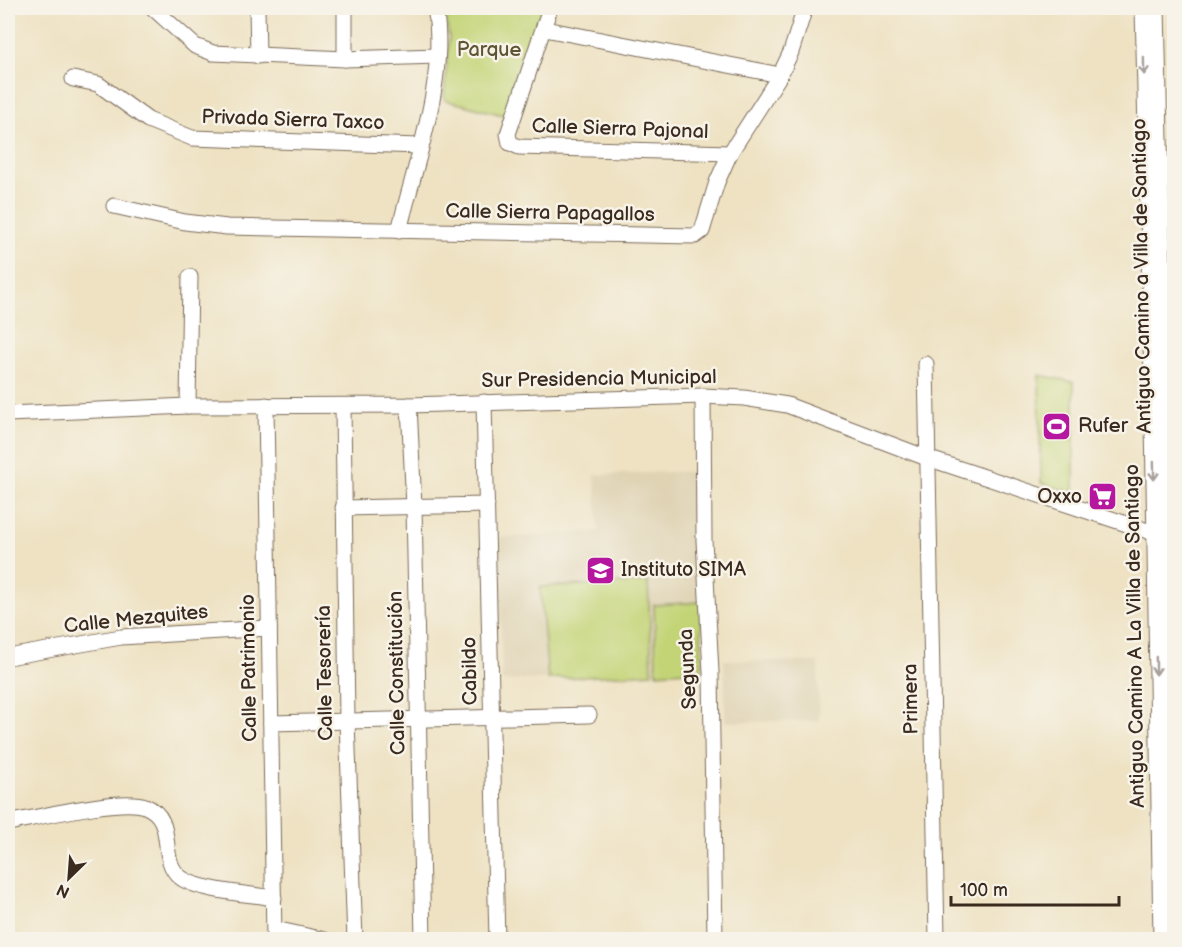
<svg xmlns="http://www.w3.org/2000/svg" width="1182" height="947" font-family="'Balsamiq Sans',sans-serif">
  <rect width="100%" height="100%" fill="#f7f3e8"/>
  <filter id="ink" filterUnits="userSpaceOnUse"><feTurbulence type="fractalNoise" baseFrequency=".0167" numOctaves="2"/><feDisplacementMap in="SourceGraphic" scale="12" xChannelSelector="R" yChannelSelector="G"/><feConvolveMatrix kernelMatrix="1 2 1 2 8 2 1 2 1" color-interpolation-filters="sRGB"/></filter>
  <filter id="wash" filterUnits="userSpaceOnUse"><feTurbulence type="fractalNoise" baseFrequency=".008" numOctaves="4" result="noise"/><feDisplacementMap in="SourceGraphic" scale="24" xChannelSelector="R" yChannelSelector="G"/><feGaussianBlur stdDeviation="1.35" result="paint"/><feColorMatrix in="noise" values="0 0 0 0 0 0 0 0 0 0 0 0 0 0 0 0 0 1.4 0 .05"/><feComposite in="paint" operator="in"/></filter>
  <g filter="url(#wash)">
    <rect width="100%" height="100%" fill="#eee2c3"/>
    <g fill="#dfd3b4">
      <path d="M699,471l3,199 -200,11 -3,-143 100,-7 -4,-56z"/>
      <path d="M724,660l94,2 1,59 -94,1z"/>
    </g>
    <g fill="#c3d476" stroke="#7f7f4a" stroke-width="1.5">
      <path d="M444,8h101l-34,109 -67,-17 5,-63z"/>
      <path d="M1039,375l35,7v111l-33,-10z"/>
      <path d="M648,582l4,91 -104,6 -8,-92z"/>
      <path d="M701,602l1,68 -46,3 -2,-68z"/>
    </g>
  </g>
  <g filter="url(#ink)">
    <g fill="none" stroke-linecap="round" stroke-linejoin="round">
      <defs>
        <g id="minor">
          <path d="M153,8l42,38 18,7 132,6 92,-3"/>
          <path d="M257,8l1,48"/>
          <path d="M345,8v51"/>
          <path d="M550,8l-42,126 2,9 9,4 211,6"/>
          <path d="M1143,8l10,410 8,522"/>
          <path d="M1157,8l12,530 3,402"/>
          <path d="M545,29l235,46"/>
          <path d="M73,79l25,5 50,36 44,18 227,8"/>
          <path d="M114,206l71,16 42,5 468,9 7,-5 15,-49 13,-29 50,-78 11,-23 14,-44"/>
          <path d="M399,231c16,-68 49,-153 36,-223"/>
          <path d="M926,364l11,576"/>
          <path d="M703,396l1,144 7,132 4,268"/>
          <path d="M484,402l13,538"/>
          <path d="M266,405l8,535"/>
          <path d="M409,405l5,102 9,433"/>
          <path d="M188,406l2,-129"/>
          <path d="M343,406l4,315 8,219"/>
          <path d="M8,414l180,-8 221,-1 294,-9 41,2 43,7 140,53 242,80"/>
          <path d="M343,508l144,-3"/>
          <path d="M8,657l113,-20 148,-9"/>
          <path d="M271,723l318,-8"/>
          <path d="M8,823c27,-5 114,-26 137,-17 33,13 12,52 35,71 17,14 71,17 94,21"/>
          <path d="M275,929l50,11"/>
        </g>
      </defs>
      <use href="#minor" stroke="#7a6a58" stroke-width="17"/>
      <use href="#minor" stroke="#fff" stroke-width="15"/>
    </g>
    <defs><path id="oneway-shaft" d="M-6 0H5M1.5-3L5.5 0L1.5 3" fill="none" stroke-width="1.6" stroke-linecap="round" stroke-linejoin="round" transform="scale(1.5)"/></defs>
    <g stroke="#a79f9a">
      <use href="#oneway-shaft" transform="translate(1144 66) rotate(89)"/>
      <use href="#oneway-shaft" transform="translate(1154 471) rotate(89)"/>
      <use href="#oneway-shaft" transform="translate(1156 666) rotate(89)"/>
    </g>
  </g>
  <defs>
    <symbol id="stadium-square" viewBox="-11 -11 22 22"><rect x="-9" y="-9" width="18" height="18" rx="4" fill="#b5179e" stroke="#f7f3e8"/><path d="M0-5a6.5 5 0 1 0 0 10a6.5 5 0 1 0 0-10ZM-3.5-1.8h7v3.6h-7Z" fill="#fff"/></symbol>
    <symbol id="supermarket-square" viewBox="-11 -11 22 22"><rect x="-9" y="-9" width="18" height="18" rx="4" fill="#b5179e" stroke="#f7f3e8"/><path d="M-6-5.5h2.5l.6 2H6L4.5 2H-2.5L-4.4-4H-6ZM-1.5 3.2a1.3 1.3 0 1 0 .1 0ZM3 3.2a1.3 1.3 0 1 0 .1 0Z" fill="#fff"/></symbol>
    <symbol id="school-square" viewBox="-11 -11 22 22"><rect x="-9" y="-9" width="18" height="18" rx="4" fill="#b5179e" stroke="#f7f3e8"/><path d="M0-5L7-2L0 1L-7-2ZM-4 1L0 2.5L4 1V4Q0 6-4 4Z" fill="#fff"/></symbol>
  </defs>
  <g fill-rule="evenodd">
    <use href="#stadium-square" x="1040" y="410" width="33" height="33"/>
    <use href="#supermarket-square" x="1086" y="480" width="33" height="33"/>
    <use href="#school-square" x="584" y="554" width="33" height="33"/>
  </g>
  <g text-anchor="middle" dominant-baseline="central" stroke-width="5" stroke-linejoin="round" paint-order="stroke">
    <g font-size="20" fill="#5d5434" stroke="#f7f3e8">
      <text x="489" y="50">Parque</text>
    </g>
    <g font-size="20" fill="#3b2a1e" stroke="#f7f3e8">
      <text transform="translate(293 120) rotate(2)">Privada Sierra Taxco</text>
      <text transform="translate(620 129) rotate(2)">Calle Sierra Pajonal</text>
      <text transform="translate(550 213) rotate(1)">Calle Sierra Papagallos</text>
      <text transform="translate(1142 276) rotate(-91)">Antiguo Camino a Villa de Santiago</text>
      <text transform="translate(599 379) rotate(-1)">Sur Presidencia Municipal</text>
      <text transform="translate(136 619) rotate(-6)">Calle Mezquites</text>
      <text transform="translate(1135 636) rotate(-91)">Antiguo Camino A La Villa de Santiago</text>
      <text transform="translate(249 668) rotate(-91)">Calle Patrimonio</text>
      <text transform="translate(688 669) rotate(-93)">Segunda</text>
      <text transform="translate(470 671) rotate(-91)">Cabildo</text>
      <text transform="translate(325 673) rotate(-91)">Calle Tesorería</text>
      <text transform="translate(397 673) rotate(-91)">Calle Constitución</text>
      <text transform="translate(911 699) rotate(-91)">Primera</text>
    </g>
    <g font-size="20" fill="#3b2a1e" stroke="#f7f3e8" text-anchor="start">
      <text x="1078" y="426">Rufer</text>
      <text x="1082" y="497" text-anchor="end">Oxxo</text>
      <text x="621" y="570">Instituto SIMA</text>
    </g>
  </g>
  <rect width="1182" height="947" fill="none" stroke="#f7f3e8" stroke-width="30"/>
  <g transform="translate(69 878) rotate(205)" stroke="#f7f3e8" stroke-width="4.5" paint-order="stroke">
  <path d="M0-4.5L10 22L0 15L-10 22Z" fill="#3b2a1e"/>
  <text y="-9" font-size="16" font-weight="bold" text-anchor="middle" fill="#3b2a1e">N</text>
  </g>
  <path d="M951 896v9h168v-9" fill="none" stroke="#3b2a1e" stroke-width="3"/>
  <text x="960" y="896" font-size="18" fill="#3b2a1e" stroke="#f7f3e8" stroke-width="4.5" paint-order="stroke">100 m</text>
</svg>
